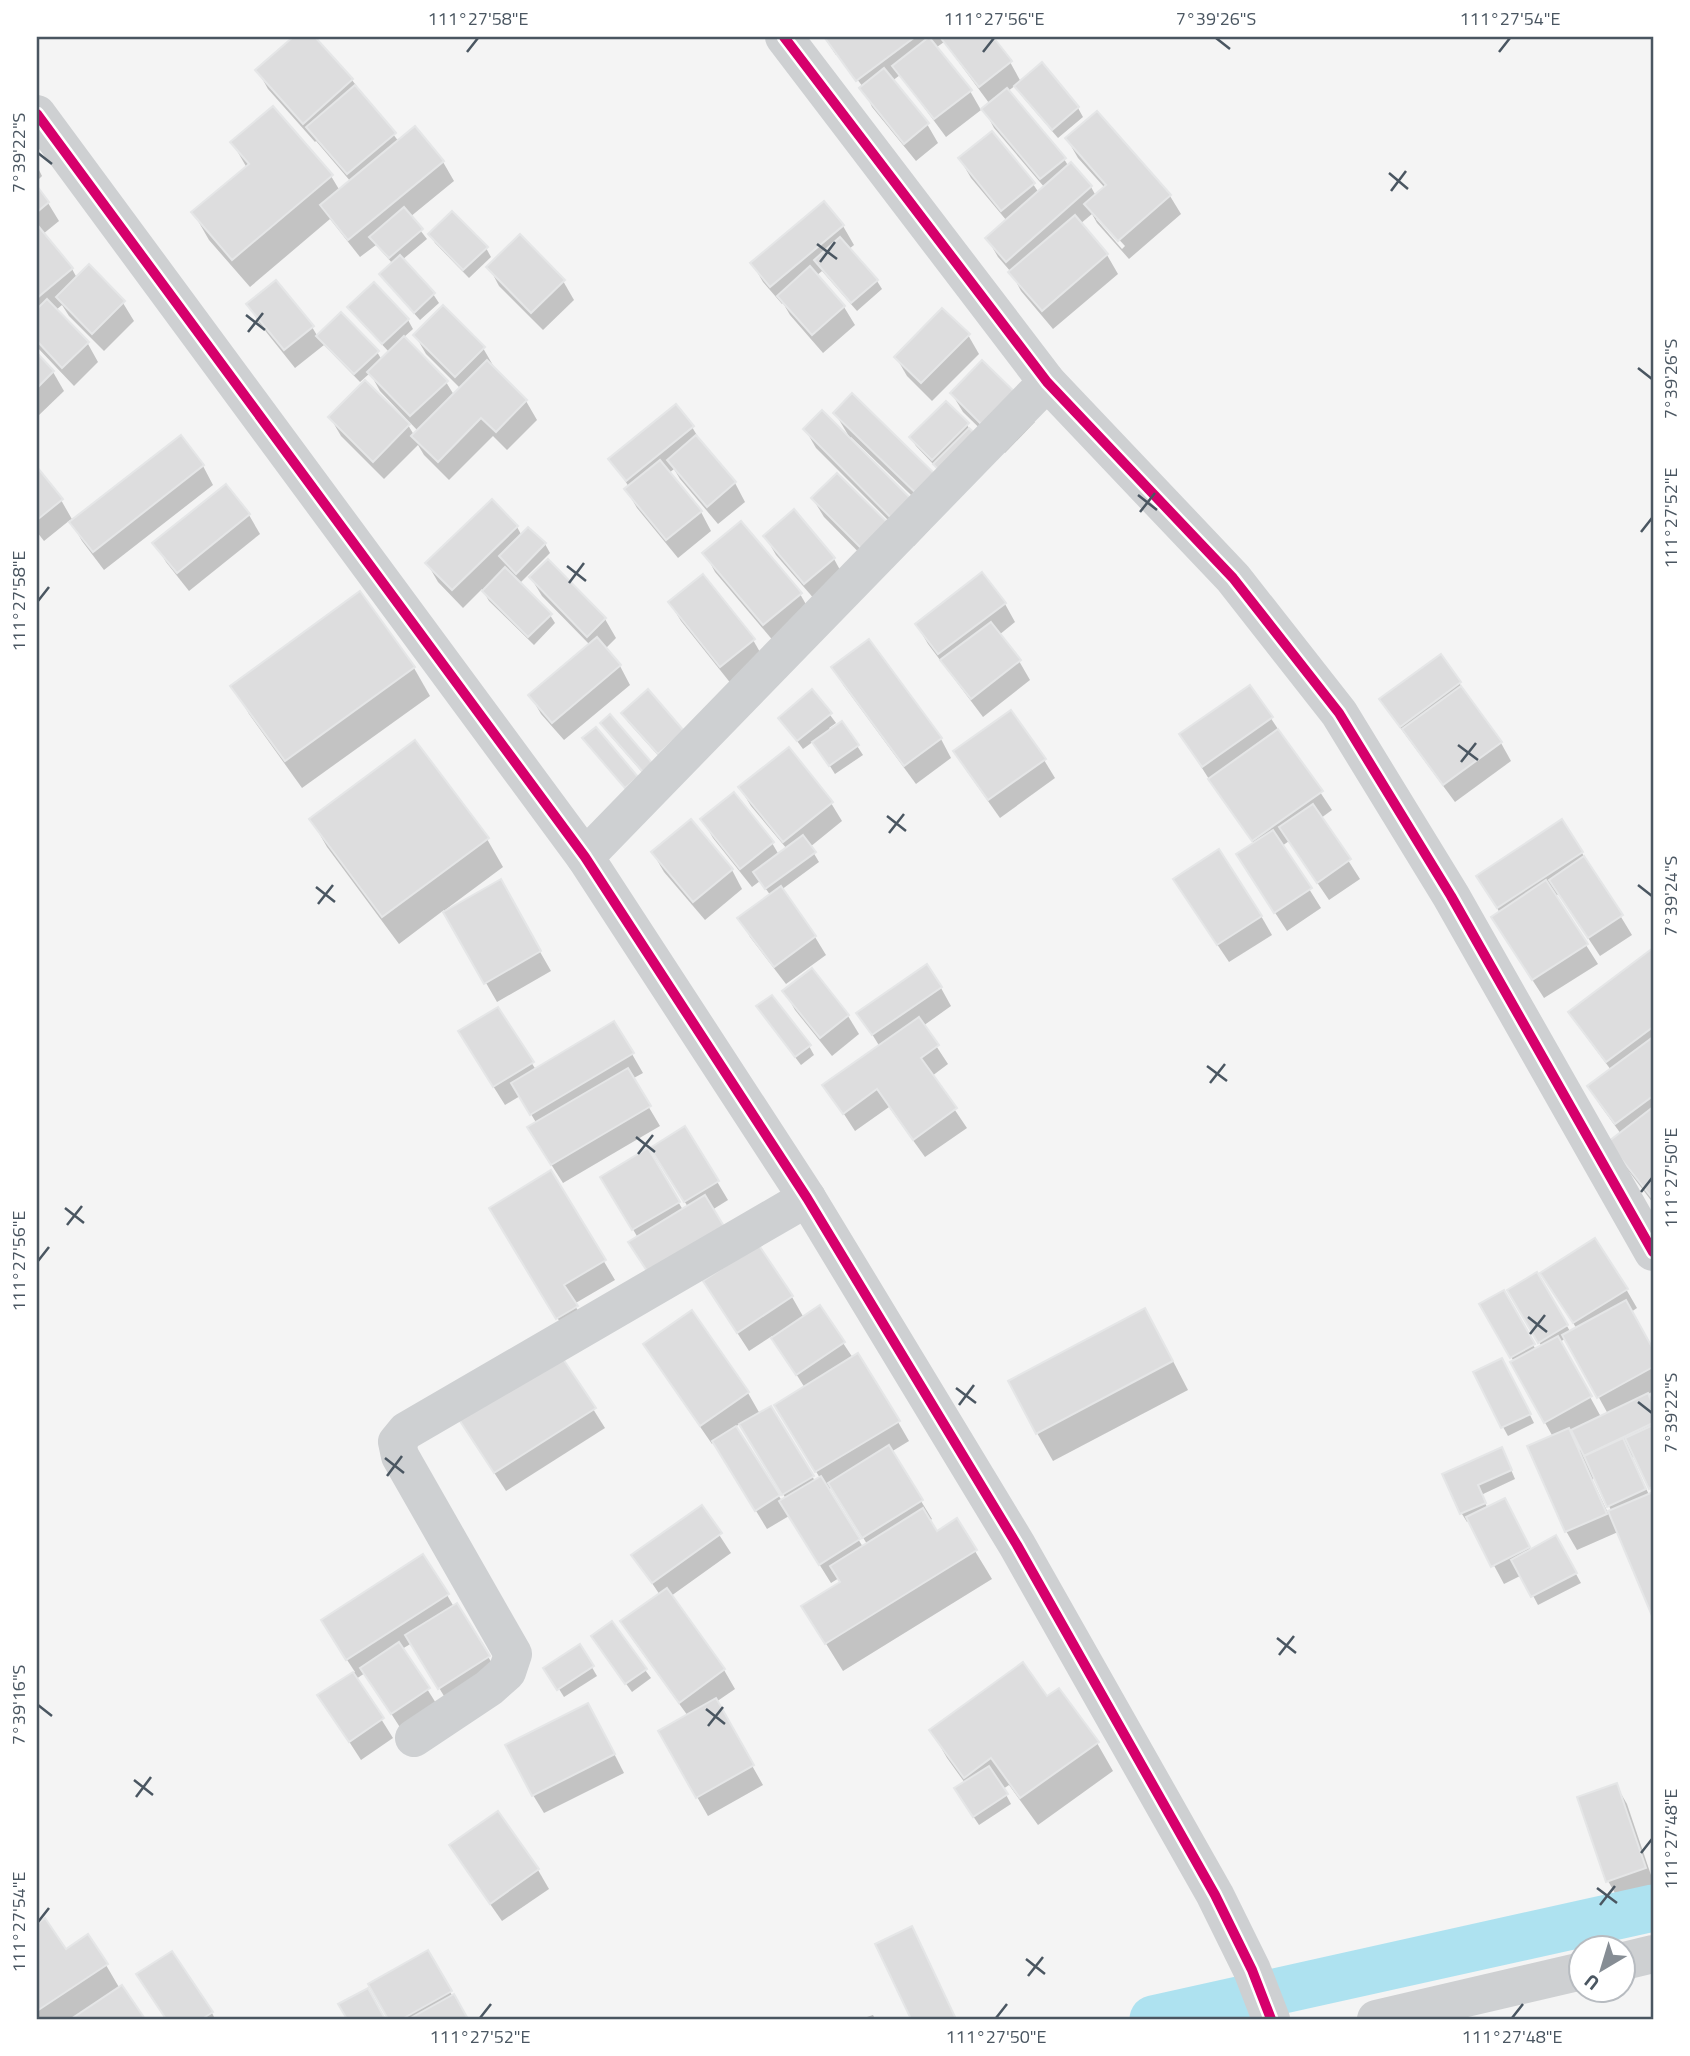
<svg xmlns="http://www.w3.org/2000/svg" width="1690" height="2056" font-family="'Titillium Web',sans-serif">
  <rect width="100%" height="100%" fill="#f4f4f4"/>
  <g fill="#0003" fill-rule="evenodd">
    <path d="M296,37h17l39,43 47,62 16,-13 28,33 11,19 -44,36 17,22 -25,21 31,34 6,9 -19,17 -33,-37 -6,-9 12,-10 -17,-19 -16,12 -30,-38 -80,68 -41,-47 -16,-28 54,-44 -15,-26 41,-34 58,68 9,15 11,-9 -35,-41 -1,1 -47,-53 -10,-18z"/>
    <path d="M824,37h166l20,25 11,20 57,26 5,9 -25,21 -37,-43 -5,-10 -8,6 56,68 5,8 22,20 5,9 9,-8 -27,-30 -11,-19 103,57 11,18 -52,45 -32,-36 -5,-9 -12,10 27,31 11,19 -65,55 -32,-38 -10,-19 -13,-15 -11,-19 20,-17 -36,-43 -11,-19 73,25 6,9 6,-5 -51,-60 -10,-19 5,-6 -45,-61 -7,5 33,44 11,19 -35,27 -46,-62 -8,6 35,43 11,19 -22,18 -44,-54 -9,-20 -24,-32h-3zM1096,219h4l25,27 -3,3z"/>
    <path d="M37,166l5,10 -5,5z"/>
    <path d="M37,189l11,14 11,18 -16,13 29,35 5,9 46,25 11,18 -30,30 -35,-35 -7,-11 -6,5 32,34 10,18 -24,24 -37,-39z"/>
    <path d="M843,226l11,19 -5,4 28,32 5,8 -25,22 -35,-40 -6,5 28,31 11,18 -32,28 -33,-38 -7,-12 -1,1 -19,-22 -11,-19z"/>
    <path d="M430,234l56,14 5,9 -22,21 -34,-35z"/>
    <path d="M489,267l74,14 11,19 -31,30 -44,-44z"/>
    <path d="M248,304l64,23 6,10 59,15 5,8 8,-7 -35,-37 -6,-9 59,13 5,9 -9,8 42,45 8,13 7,-6 -35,-35 -11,-19 68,13 11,19 -1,1 33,33 11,19 -30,30 -14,-14 -44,44 -25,-25 -6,-10 -34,34 -43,-43 -11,-19 78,8 6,10 4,-4 -38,-40 -10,-18 -10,9 -36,-37 -29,23 -36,-45z"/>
    <path d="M968,335l11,19 -47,47 -25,-25 -11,-19z"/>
    <path d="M37,355l16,17 11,19 -27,26z"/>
    <path d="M952,394l83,28 -30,31 -42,-41z"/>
    <path d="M852,396l85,124 -86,-83 -1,1 -15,-25z"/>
    <path d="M967,425l5,8 -32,41 -5,-8 -19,-20 -5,-8z"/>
    <path d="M692,427l12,20 31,36 10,19 -27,22 -38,-45 -6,-10 -5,4 32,39 10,19 -33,27 -41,-50 -11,-19 3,-2 -18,-28z"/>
    <path d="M805,429l125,100 -16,17 -98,-98z"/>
    <path d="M203,466l10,19 -109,85 -22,-29 -12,-21 -26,21 -7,-9v-62l24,30 12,21z"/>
    <path d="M837,475l45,101 -58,-59 -11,-18z"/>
    <path d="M225,486l24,29 11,19 -71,57 -23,-29 -11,-19z"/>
    <path d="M517,527l5,9 6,-7 17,15 5,9 -31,31 31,31 5,8 -21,22 -45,-44 -7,-12 -19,19 -25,-26 -11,-19z"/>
    <path d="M765,536l69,23 10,18 -28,24 -40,-46z"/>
    <path d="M705,553l95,41 11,19 -36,30 -60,-71z"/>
    <path d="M548,561l57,58 11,19 -11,11 15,17 10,19 -66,55 -23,-26 -11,-19 60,-50 -48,-49 -11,-18z"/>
    <path d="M670,603l83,37 11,19 -32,26 -51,-64z"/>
    <path d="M1005,604l10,18 -16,13 20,26 11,19 -47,37 -55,-73 -11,-19z"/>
    <path d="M1441,657l60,86 10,18 -56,41 -62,-84 -11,-19z"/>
    <path d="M414,668l16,28 -128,92 -53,-74 -16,-28z"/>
    <path d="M833,668l108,71 10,19 -35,26 -72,-98z"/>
    <path d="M1250,687l82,123 -11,8 39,61 -31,21 -40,-59 -7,5 39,62 -34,23 -38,-58 5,-29 -33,-46 -40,-63z"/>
    <path d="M648,691l16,71 -36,-40 -5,-9z"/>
    <path d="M812,691l24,32 -7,5 2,3 11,-8 21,32 -28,19 -21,-33 -11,8 -23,-31z"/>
    <path d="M603,724l49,41 -3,15 -41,-47z"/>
    <path d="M955,752l89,8 11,18 -55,40 -34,-48z"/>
    <path d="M740,788l91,15 11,18 -32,26 9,15 -38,28 34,47 11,18 -40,29 -36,-47 -10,-19 31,-22 -11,-15 -8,6 -39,-49 -11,-19 70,24 7,12 8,-6 -36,-43z"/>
    <path d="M311,819l176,20 16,28 -58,43 2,2 53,-30 51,89 -54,31 -53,-92 -45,34 -72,-97z"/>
    <path d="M653,853l79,17 10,19 -37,31 -41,-48z"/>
    <path d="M1582,853l50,82 -32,21 -41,-62 -4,2 43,68 -54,34 -40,-62 -4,-23 -11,-18z"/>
    <path d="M1186,898l75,18 11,19 -43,27z"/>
    <path d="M1653,950v253l-32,-42v-27l-21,-29 -11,-18 22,-17 -29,-39 -11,-18z"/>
    <path d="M941,988l10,18 -28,20 25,38 -16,12 35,52 -42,29 -36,-50 -34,24 -30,-46 55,-38 -21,-34z"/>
    <path d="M785,992l63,24 11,18 -27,22 -37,-46z"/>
    <path d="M498,1009l38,61 78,-47 29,50 -11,6 28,47 -97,57 -23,-36 -3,-23 -17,-28 -15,9 -34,-54z"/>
    <path d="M764,1016l45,30 5,9 -13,10z"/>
    <path d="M685,1128l43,72 -16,10 -74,28 -35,-61 45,-26 35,59 5,-3 -25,-40z"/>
    <path d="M551,1173l64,107 -41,24 13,22 -18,11 -67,-110z"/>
    <path d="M1537,1274l34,59 6,-4 -24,-37 73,-3 11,19 -6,4 22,40v39l-6,4 6,11v87l-18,-38 -3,2 17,38 4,-1v120l-35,-82 -41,18 -11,-19 -13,-94 -41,-74 2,-1 -32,-58 21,-12 33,58 6,-3 -33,-56zM1566,1338l42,76 -7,3 -41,-75zM1574,1431l8,17 -3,2 -9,-17zM1595,1478l17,34 -4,1 -16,-34z"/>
    <path d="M792,1297l12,21 15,-11 34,51 45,64 11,19 -18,11 41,67 -3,2 7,12 20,-13 36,59 -149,92 -23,-37 22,-51 -3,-5 -8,5 -42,-67 -22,13 -53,-87 -2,2 -56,-81 -11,-18 103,48 12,21 10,-6 45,73 5,-3 -33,-54 18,-36 -33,-52 -23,15 -33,-51zM741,1423l45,76 -4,2 -47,-74zM832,1487l35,57 -4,3 -35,-57z"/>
    <path d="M1161,1338l27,52 -135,71 -16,-28z"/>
    <path d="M559,1355l46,73 -99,63 -35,-54z"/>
    <path d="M1507,1369l27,54 -26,13 -5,-9z"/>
    <path d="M1506,1458l9,21 -34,16 7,14 27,10 16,32 25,-13 25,45 -43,22 -16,-30 -18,9 -34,-63 -3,1 -5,-8 -18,-39z"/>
    <path d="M701,1507l30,46 -60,43 53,74 11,19 -19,13 47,83 -55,31 -48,-84 28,-16 -55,-76 -11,-18 38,-27 -27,-40z"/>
    <path d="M447,1595l7,12 2,-2 44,71 -50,30 -38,-63 -10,6 37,59 -36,24 -38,-59 -9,6 37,59 -32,22 -42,-65 36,-23 -21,-32z"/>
    <path d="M599,1646l46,24 6,8 -19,14z"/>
    <path d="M580,1647l17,29 -33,21 -18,-29z"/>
    <path d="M1047,1699l50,44 16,28 -75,54 -29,-40 -6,4 8,15 -32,21 -18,-27 4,-15 -18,-25 -16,-28z"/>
    <path d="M599,1724l25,49 -80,40 -11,-18z"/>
    <path d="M1616,1785l11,19 26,77v7l-34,12 -11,-19z"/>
    <path d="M497,1813l41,57 11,19 -47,32 -40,-57 -11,-18z"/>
    <path d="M45,1921l20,30 41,14 14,24 2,-2 21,32h-106v-93z"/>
    <path d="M911,1928l11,19 34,72h-43l-36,-74z"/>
    <path d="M427,1952l26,45 14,22h-77l-19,-35z"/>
    <path d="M171,1953l41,60 3,6h-49l-17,-26z"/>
    <path d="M873,2015l2,4h-14z"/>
  </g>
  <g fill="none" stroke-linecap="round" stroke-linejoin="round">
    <path stroke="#aee2f0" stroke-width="47" d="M1153,2019l500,-111"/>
  </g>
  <g fill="#ddddde" stroke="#e5e6e7" stroke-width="2">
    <path d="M293,37h22l38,42 -50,45 -48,-54z"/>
    <path d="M827,37h88l-59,44 -31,-43z"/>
    <path d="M929,37l43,53 -38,29 -42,-53z"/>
    <path d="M940,37h53l19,24 -33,26z"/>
    <path d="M1042,62l37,45 -27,23 -38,-44z"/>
    <path d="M884,68l45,55 -25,21 -45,-56z"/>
    <path d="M355,85l41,48 -49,41 -41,-47z"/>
    <path d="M1007,88l59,70 -26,21 -59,-70z"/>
    <path d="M273,106l60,69 -101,85 -41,-48 58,-48 -19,-22z"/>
    <path d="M1097,111l74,84 -53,46 -34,-37 22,-19 -41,-47z"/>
    <path d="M415,126l29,35 -96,79 -28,-35z"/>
    <path d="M992,131l43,52 -34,28 -43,-53z"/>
    <path d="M1071,162l21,24 -86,76 -21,-24z"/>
    <path d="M37,186l12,16 -12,10z"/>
    <path d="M824,201l20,24 -74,62 -20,-24z"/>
    <path d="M404,207l19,22 -34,29 -20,-21z"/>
    <path d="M452,211l36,36 -25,23 -35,-36z"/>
    <path d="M1075,215l33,39 -66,57 -34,-39z"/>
    <path d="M39,227l34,41 -36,30v-69z"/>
    <path d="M520,234l45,46 -34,33 -45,-46z"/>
    <path d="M840,237l38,43 -27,23 -37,-43z"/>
    <path d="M400,255l35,38 -21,20 -35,-39z"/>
    <path d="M89,264l36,37 -33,33 -36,-37z"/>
    <path d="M810,266l35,40 -33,29 -35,-39z"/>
    <path d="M276,280l38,46 -30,24 -38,-46z"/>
    <path d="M374,282l35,37 -27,25 -35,-37z"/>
    <path d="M47,299l42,43 -27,26 -25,-27v-32z"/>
    <path d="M443,305l42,42 -30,30 -42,-42z"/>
    <path d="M942,308l28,26 -49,49 -27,-26z"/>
    <path d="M341,312l38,39 -25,23 -38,-38z"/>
    <path d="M404,336l44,45 -38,35 -43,-44z"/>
    <path d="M37,353l17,18 -17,17z"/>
    <path d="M487,360l40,40 -31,32 -15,-14 -43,44 -27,-26z"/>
    <path d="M982,360l43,42 -32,34 -43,-43z"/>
    <path d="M365,380l45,44 -37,38 -45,-45z"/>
    <path d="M852,393l92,90 -19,19 -92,-89z"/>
    <path d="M946,401l23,22 -37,37 -23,-23z"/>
    <path d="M676,404l18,22 -68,55 -18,-22z"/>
    <path d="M822,410l99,99 -19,20 -99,-100z"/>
    <path d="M969,428l17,15 -37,37 -16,-16z"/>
    <path d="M181,435l23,30 -111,87 -24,-30z"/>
    <path d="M696,435l40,47 -29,25 -40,-47z"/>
    <path d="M660,460l42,51 -36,29 -42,-51z"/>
    <path d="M37,467l26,32 -26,21z"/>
    <path d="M837,473l60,59 -26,26 -60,-60z"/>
    <path d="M226,484l24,30 -73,59 -25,-30z"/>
    <path d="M492,499l26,27 -66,64 -27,-27z"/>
    <path d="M794,509l41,49 -31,26 -41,-48z"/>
    <path d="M741,521l61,72 -39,32 -61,-72z"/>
    <path d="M528,527l18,16 -30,31 -17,-18z"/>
    <path d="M548,559l58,59 -19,19 -58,-60z"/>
    <path d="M505,567l47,47 -24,23 -46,-46z"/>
    <path d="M982,572l24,31 -68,51 -23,-30z"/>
    <path d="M703,574l52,65 -35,28 -52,-65z"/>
    <path d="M360,591l55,76 -130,94 -55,-75z"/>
    <path d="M991,622l30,38 -50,39 -31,-39z"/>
    <path d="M597,637l24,28 -69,58 -24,-28z"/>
    <path d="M869,639l73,99 -38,28 -73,-99z"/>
    <path d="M1441,654l20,28 -61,45 -21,-28z"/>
    <path d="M1250,685l23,32 -71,50 -23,-33z"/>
    <path d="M1461,686l41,56 -59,43 -41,-56z"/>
    <path d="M648,689l36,42 -26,23 -37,-41z"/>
    <path d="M812,689l20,24 -35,28 -19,-23z"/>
    <path d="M1011,710l35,49 -58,41 -35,-49z"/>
    <path d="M610,714l43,50 -10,8 -43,-49z"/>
    <path d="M842,721l17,24 -30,21 -17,-24z"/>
    <path d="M596,727l42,50 -13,11 -43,-50z"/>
    <path d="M1278,729l45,62 -71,50 -44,-62z"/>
    <path d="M415,740l74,98 -107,79 -73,-98z"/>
    <path d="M789,747l44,55 -50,40 -45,-55z"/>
    <path d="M734,792l40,50 -34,27 -40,-50z"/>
    <path d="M1313,804l38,55 -34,24 -38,-56z"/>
    <path d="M691,819l42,50 -40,33 -42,-50z"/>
    <path d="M1562,819l21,33 -86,56 -21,-32z"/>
    <path d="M1273,830l39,58 -38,25 -38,-59z"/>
    <path d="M803,835l13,17 -51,37 -12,-17z"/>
    <path d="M1219,849l43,67 -45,29 -44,-66z"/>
    <path d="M1584,856l39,59 -35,23 -39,-58z"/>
    <path d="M501,879l40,72 -57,33 -41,-72z"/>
    <path d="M1546,880l42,64 -56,36 -41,-63z"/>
    <path d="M781,886l35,50 -42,31 -37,-49z"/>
    <path d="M1653,948v79l-47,35 -38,-50z"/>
    <path d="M927,964l15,23 -70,48 -16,-22z"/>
    <path d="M812,968l37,47 -29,23 -38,-47z"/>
    <path d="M772,995l39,50 -16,12 -39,-51z"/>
    <path d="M498,1007l36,55 -41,25 -35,-56z"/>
    <path d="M919,1017l20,28 -18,13 36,50 -44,32 -36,-51 -34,25 -21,-29z"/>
    <path d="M614,1021l20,32 -104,62 -19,-32z"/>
    <path d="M1653,1037v59l-38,28 -28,-38z"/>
    <path d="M628,1068l23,38 -100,59 -24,-38z"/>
    <path d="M1653,1107v90l-1,1 -44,-56z"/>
    <path d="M685,1126l34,55 -35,21 -34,-54z"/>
    <path d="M648,1148l32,54 -48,28 -32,-53z"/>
    <path d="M551,1170l55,90 -42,25 14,21 -22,13 -67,-111z"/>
    <path d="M705,1195l20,33 -76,46 -21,-32z"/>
    <path d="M1595,1238l33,51 -55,34 -33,-50z"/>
    <path d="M758,1244l35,52 -56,37 -34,-52z"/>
    <path d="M1537,1272l31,53 -30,18 -31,-53z"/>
    <path d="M1504,1290l31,54 -25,14 -31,-54z"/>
    <path d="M1626,1300l27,49v18l-56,31 -35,-63z"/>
    <path d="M820,1305l25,37 -49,33 -25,-37z"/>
    <path d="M1145,1308l28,53 -137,73 -28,-53z"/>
    <path d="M692,1310l57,82 -49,34 -57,-82z"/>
    <path d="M1558,1336l34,60 -48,27 -34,-61z"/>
    <path d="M559,1353l37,55 -102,65 -36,-55z"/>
    <path d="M858,1353l42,68 -85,51 -41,-67z"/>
    <path d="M1502,1358l29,56 -30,14 -28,-56z"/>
    <path d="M1648,1393l5,12v18l-69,33 -13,-26z"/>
    <path d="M771,1406l43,70 -32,19 -43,-71z"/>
    <path d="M1653,1425v61l-4,3 -24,-51z"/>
    <path d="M736,1426l44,69 -25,16 -43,-70z"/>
    <path d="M1569,1428l38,86 -42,18 -38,-86z"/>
    <path d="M1623,1438l23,51 -39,18 -23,-51z"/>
    <path d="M889,1445l34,55 -61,38 -34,-55z"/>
    <path d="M1502,1447l10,23 -34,15 8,18 -26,11 -18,-40z"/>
    <path d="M821,1476l39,63 -41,26 -40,-64z"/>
    <path d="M1653,1492v126l-45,-107z"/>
    <path d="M1505,1498l25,49 -39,20 -25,-50z"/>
    <path d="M702,1505l20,28 -70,50 -21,-28z"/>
    <path d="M923,1508l14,23 20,-13 20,32 -152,94 -24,-38 39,-24 -10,-16z"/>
    <path d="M1556,1535l21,38 -46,24 -20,-37z"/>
    <path d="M423,1554l26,40 -103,66 -25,-40z"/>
    <path d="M667,1588l58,81 -46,34 -59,-82z"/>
    <path d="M457,1603l33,53 -52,33 -33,-54z"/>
    <path d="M612,1621l35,48 -22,15 -34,-48z"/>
    <path d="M399,1642l31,46 -39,26 -31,-46z"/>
    <path d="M580,1644l14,22 -37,24 -14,-22z"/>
    <path d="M1023,1662l24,34 12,-8 40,54 -79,56 -29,-40 -27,20 -35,-48z"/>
    <path d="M353,1672l31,46 -35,24 -32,-47z"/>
    <path d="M716,1698l38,67 -58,33 -38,-67z"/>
    <path d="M588,1703l27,51 -83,42 -27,-51z"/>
    <path d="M989,1766l19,28 -35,23 -19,-29z"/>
    <path d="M1617,1783l29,85 -40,14 -29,-85z"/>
    <path d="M498,1811l41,58 -49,35 -41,-59z"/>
    <path d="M45,1918l21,31 22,-15 20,30 -71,47v-87z"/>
    <path d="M912,1926l44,93h-45l-36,-75z"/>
    <path d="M428,1950l24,41 -50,28h-14l-20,-35z"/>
    <path d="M172,1951l41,61 -11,7h-36l-30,-45z"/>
    <path d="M122,1985l23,34h-74z"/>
    <path d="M368,1988l17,31h-38l-9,-15z"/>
    <path d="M454,1994l14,25h-59z"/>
  </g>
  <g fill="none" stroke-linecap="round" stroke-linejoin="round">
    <g stroke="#ced0d2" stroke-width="38">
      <path d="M784,37l263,345 186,196 106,135 112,183 202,356"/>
      <path d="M37,114l548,743 222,341 210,347 198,350 37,75 19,49"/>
      <path d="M585,857l462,-475"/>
      <path d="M414,1738l75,-50 18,-16 6,-18 -113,-198 -3,-14 9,-11 401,-233"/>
      <path d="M1624,1961l29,-7"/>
      <path d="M1376,2019l206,-48"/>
    </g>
    <defs>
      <g id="cycleway">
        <path d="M784,37l263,345 186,196 106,135 112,183 202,356"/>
        <path d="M37,114l548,743 222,341 210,347 198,350 37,75 19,49"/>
      </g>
    </defs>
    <use href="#cycleway" stroke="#fff" stroke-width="15"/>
    <use href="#cycleway" stroke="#d6006c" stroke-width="10"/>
  </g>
  <path fill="none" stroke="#4a5661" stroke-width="2.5" d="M1216,38l14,11M467,52l11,-14M983,52l11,-14M1499,52l11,-14M38,153l14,11M1389,173l19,16M1391,191l15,-20M817,244l20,15M820,262l15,-20M246,315l19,15M248,332l15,-19M1638,368l14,11M1138,495l19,15M1140,512l15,-19M1641,532l11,-14M567,566l19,15M569,583l15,-20M38,601l11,-14M1458,745l20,15M1461,762l15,-19M887,816l19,15M889,833l15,-19M1638,885l14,11M316,887l19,15M318,904l15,-19M1207,1066l20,15M1210,1083l15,-19M636,1137l19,15M638,1154l15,-19M1641,1192l11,-14M65,1208l19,15M67,1225l15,-19M38,1261l11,-14M1528,1317l19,15M1530,1334l15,-19M956,1388l20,15M1638,1402l14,11M959,1405l15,-20M385,1458l19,15M387,1476l15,-20M1277,1638l19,15M1279,1655l15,-19M38,1705l14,11M706,1709l19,15M708,1726l15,-19M134,1780l19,15M136,1797l15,-20M1641,1853l11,-14M1597,1888l20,15M1600,1905l15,-19M38,1922l11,-14M1026,1959l19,15M1028,1976l15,-19M480,2018l11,-14M996,2018l11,-14M1512,2018l11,-14"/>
  <rect width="1690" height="2056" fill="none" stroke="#ffffff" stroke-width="77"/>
  <g transform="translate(1602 1969) rotate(218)"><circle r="33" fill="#ffffff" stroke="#b7bbc0" stroke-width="2"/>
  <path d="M0-5L12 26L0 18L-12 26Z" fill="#868d94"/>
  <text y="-10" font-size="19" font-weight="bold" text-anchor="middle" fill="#4a5661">U</text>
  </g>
  <rect x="38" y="38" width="1614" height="1980" fill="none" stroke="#4a5661" stroke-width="2.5"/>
  <g font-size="18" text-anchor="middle" fill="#4a5661">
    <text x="478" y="25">111°27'58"E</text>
    <text x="994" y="25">111°27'56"E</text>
    <text x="1216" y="25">7°39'26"S</text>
    <text x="1510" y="25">111°27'54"E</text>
    <text transform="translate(19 153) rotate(-90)" y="6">7°39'22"S</text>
    <text transform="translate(1671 379) rotate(-90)" y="6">7°39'26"S</text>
    <text transform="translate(1671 518) rotate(-90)" y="6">111°27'52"E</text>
    <text transform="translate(19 601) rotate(-90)" y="6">111°27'58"E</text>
    <text transform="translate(1671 896) rotate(-90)" y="6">7°39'24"S</text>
    <text transform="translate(1671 1178) rotate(-90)" y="6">111°27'50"E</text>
    <text transform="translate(19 1261) rotate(-90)" y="6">111°27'56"E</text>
    <text transform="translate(1671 1413) rotate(-90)" y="6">7°39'22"S</text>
    <text transform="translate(19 1705) rotate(-90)" y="6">7°39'16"S</text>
    <text transform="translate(1671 1839) rotate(-90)" y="6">111°27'48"E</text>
    <text transform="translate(19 1922) rotate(-90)" y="6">111°27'54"E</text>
    <text x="480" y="2043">111°27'52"E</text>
    <text x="996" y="2043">111°27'50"E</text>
    <text x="1512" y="2043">111°27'48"E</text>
  </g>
</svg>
